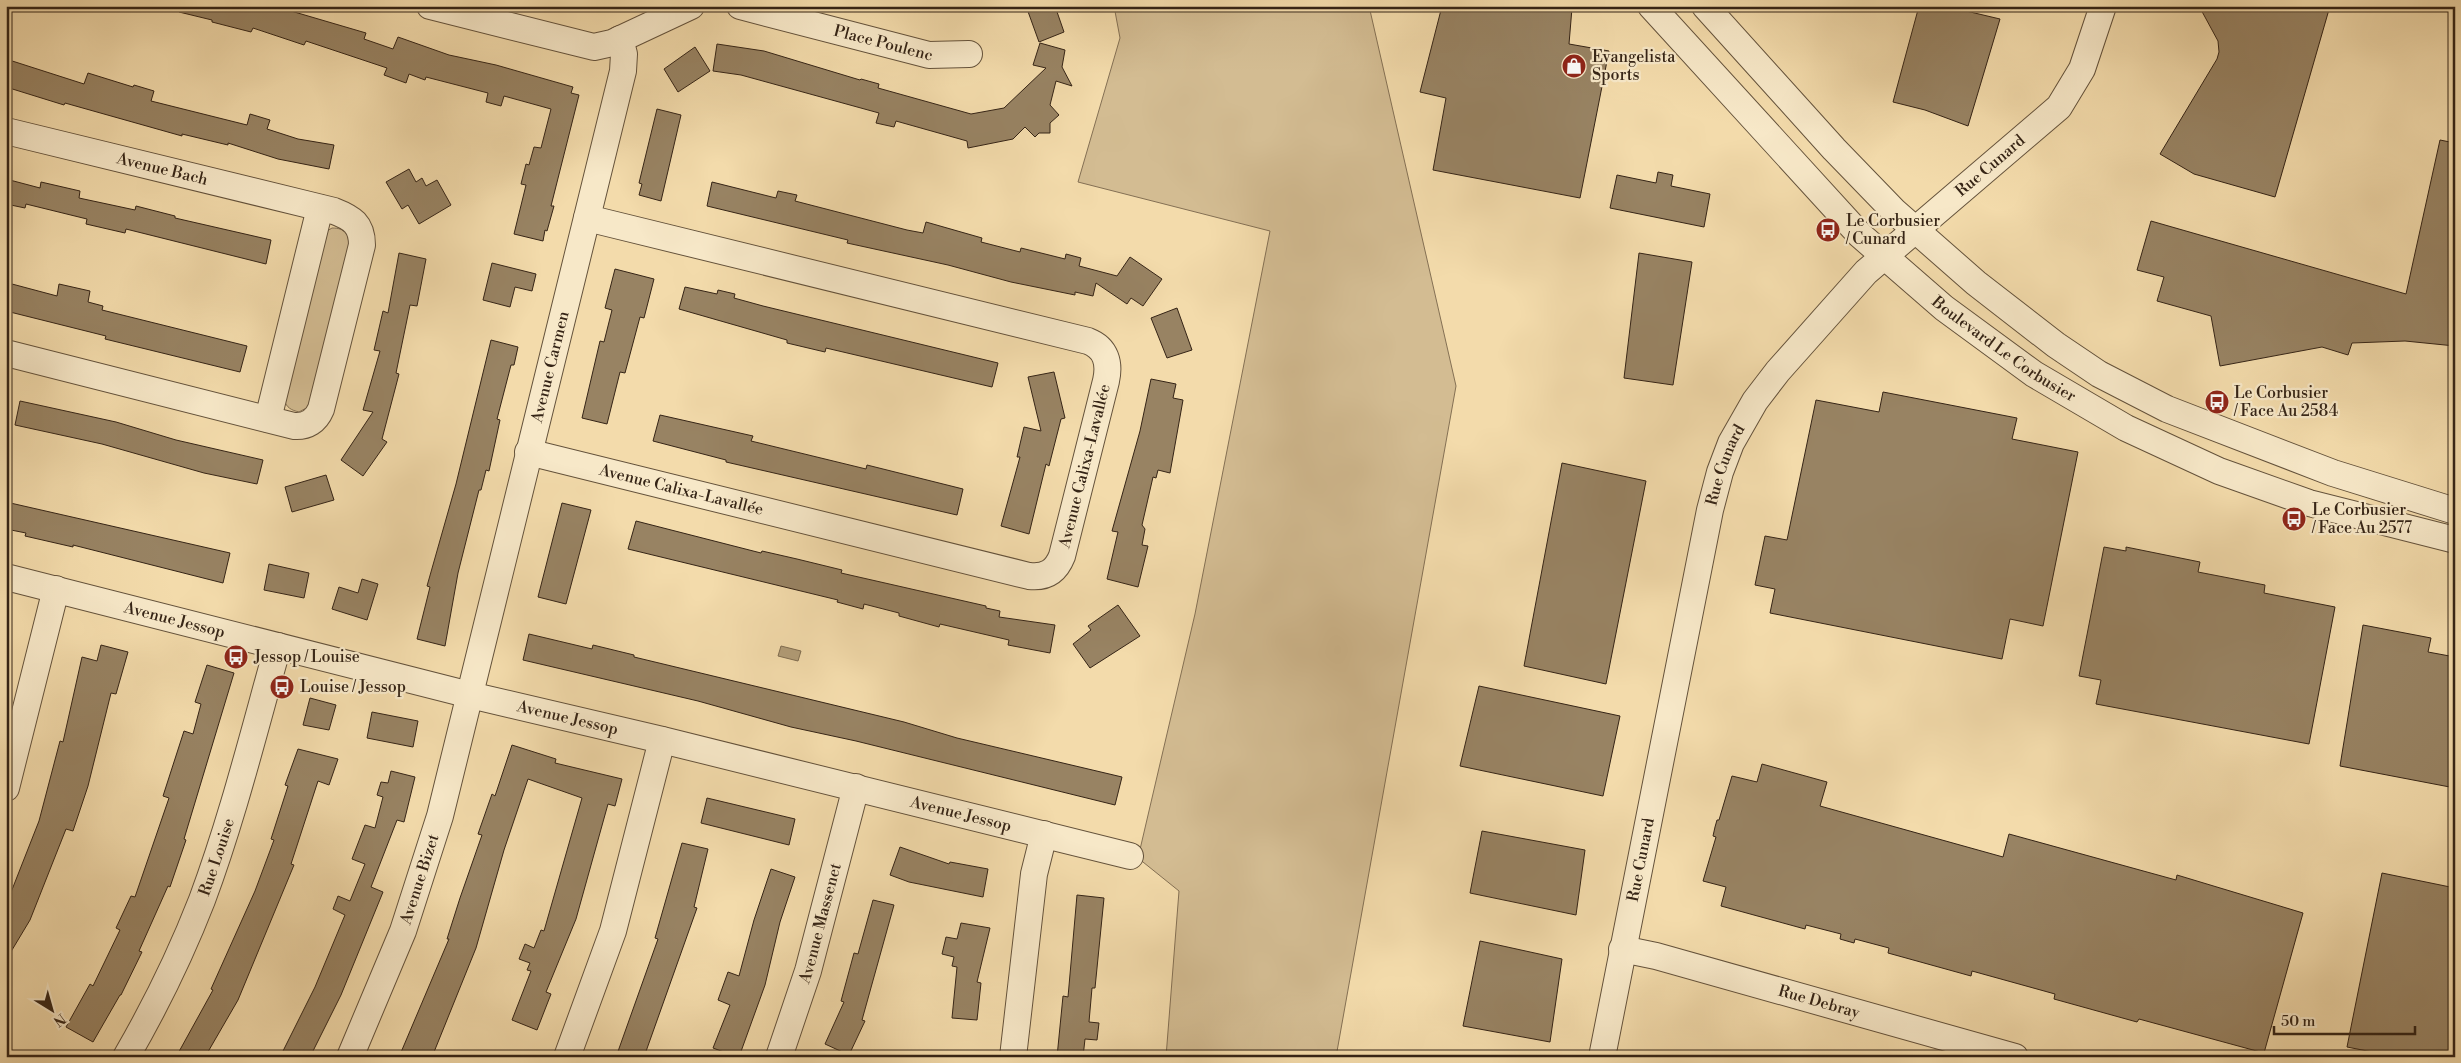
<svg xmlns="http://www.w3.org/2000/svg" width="2461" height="1063" font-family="'Libre Bodoni',serif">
  <rect width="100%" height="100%" fill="#f3dbab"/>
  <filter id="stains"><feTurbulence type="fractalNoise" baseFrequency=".004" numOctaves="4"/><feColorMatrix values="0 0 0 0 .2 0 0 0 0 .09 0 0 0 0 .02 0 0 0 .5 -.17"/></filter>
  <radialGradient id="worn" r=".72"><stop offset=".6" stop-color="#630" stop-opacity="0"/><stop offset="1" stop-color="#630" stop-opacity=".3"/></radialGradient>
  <g fill="#d3bc92" stroke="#847054">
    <path d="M1114,6h255l87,380 -120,671h-170l13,-166 -41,-33 57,-244 75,-383 -192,-49 42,-144z"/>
    <path d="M332,228c14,0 16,6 18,18l-42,161 -9,5c-8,-2 -12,-4 -15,-12l43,-169z"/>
  </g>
  <path fill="#b29d78" stroke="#806d51" d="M781,646l20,5 -3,10 -20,-5z"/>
  <g fill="#988363" stroke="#352416">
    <path d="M180,6h70l20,5 4,-5 92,27 -2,6 29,10 5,-12 51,18 47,10 77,22 -2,6 8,2 -28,111h3l-7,25 -2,-1 -2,11 -29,-7 12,-49 -5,-1 5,-20 3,1 5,-18 7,1 10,-39 -47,-13 -3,10 -15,-4 2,-9 -62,-16 -1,3 -16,-6 -3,9 -22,-8 3,-7 -81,-27 -2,4 -51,-17 -2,4 -39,-10v-2l-33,-8z"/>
    <path d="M1026,6h29l9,26 -25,10z"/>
    <path d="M1442,6l130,2 -3,36 40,7 -29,147 -147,-28 13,-72 -26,-6z"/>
    <path d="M1919,6h26l55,13 -32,107 -43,-16 -32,-8z"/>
    <path d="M2199,6h131l-55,191 -81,-23 -34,-20 57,-95 2,-7 -1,-11z"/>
    <path d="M1040,43l25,7 -3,17 10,19 -16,-5 -6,24 9,10 -9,8v10h-11l-4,4 -10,-10 -12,12 -45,9 -1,-7 -71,-20 -2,6 -18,-4 3,-10 -138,-38 -28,-4 4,-27 47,7 96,29 1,-1 18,5 -1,4 93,26 33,-6 42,-40 -13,-3z"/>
    <path d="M695,47l15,24 -32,21 -14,-23z"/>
    <path d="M6,59l78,25 4,-11 45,14 1,-2 20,6 -3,10 96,24 3,-11 20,6 -3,9 31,10 36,6 -5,24 -51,-10 -50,-16v2l-46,-11v2l-117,-33 -1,2 -58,-18z"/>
    <path d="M657,109l24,6 -20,86 -22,-6 3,-11 -3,-1z"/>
    <path d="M2440,140l15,3v203l-50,-5 -53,2 -4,12 -26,-8 -102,19 -9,-50 -54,-15 7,-24 -27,-7 14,-49 255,73z"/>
    <path d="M409,169l7,13 6,-4 4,8 11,-6 14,25 -32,19 -11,-19 -6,4 -16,-27z"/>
    <path d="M1658,172l15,3 -2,11 39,8 -6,33 -94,-19 7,-33 39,8z"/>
    <path d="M6,179l34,9 1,-6 39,9 -1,7 56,12 1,-4 39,10v2l96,22 -5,24 -140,-35 -1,4 -39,-9 1,-5 -61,-15 -1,4 -19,-4z"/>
    <path d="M712,182l64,16 2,-7 19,4 -2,6 112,29 16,3 3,-11 56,16 -1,4 39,10 1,-4 44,11 1,-5 15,4 -2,8 38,10 13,-19 32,22 -19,27 -12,-8 -4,6 -31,-21 -3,13 -18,-4v3l-64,-13 -63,-17 -101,-22 1,-3 -141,-34z"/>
    <path d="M399,253l27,6 -9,47 -7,-1 -14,68 3,1 -17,65 5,3 -24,34 -22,-16 32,-48 -10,-2 17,-59 -6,-1 9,-39 5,2z"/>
    <path d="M1639,253l53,9 -19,123 -49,-7z"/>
    <path d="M492,263l44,11 -4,17 -17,-4 -5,20 -27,-7z"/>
    <path d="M615,269l39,10 -10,39 -4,-1 -15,56 -5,-1 -13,52 -25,-6 18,-77 4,1 8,-32 -7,-2z"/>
    <path d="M12,284l45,12 2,-12 31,7 -2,11 15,4 -1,4 145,36 -7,26 -135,-33 1,-3 -100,-25z"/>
    <path d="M685,287l32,7 1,-4 17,4 -1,4 29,8 235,57 -6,24 -166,-39 -1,4 -38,-9v-3l-108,-31z"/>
    <path d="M1177,308l15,42 -25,8 -16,-40z"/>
    <path d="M491,340l27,7 -4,18h-3l-14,54 3,1 -11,51 -3,-1 -5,20h-2l-21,83 -13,73 -28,-7 13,-52 -3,-1 29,-102z"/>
    <path d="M1054,372l11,46 -4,1 -12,47 -3,-2 -17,70 -28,-8 19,-69h-3l7,-30 17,4 -13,-54z"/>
    <path d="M1151,379l25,5 -3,14 10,2 -13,73 -12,-3 -2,8 -3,-1 -11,48 3,4 -3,16 6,1 -10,41 -31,-8 11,-47 -6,-1 28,-100z"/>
    <path d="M1883,392l134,26 -5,21 66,13 -35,174 -33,-7 -8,40 -232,-46 5,-24 -20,-4 10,-49 22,4 29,-140 63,12z"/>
    <path d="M20,401l96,21 60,18 87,20 -6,24 -53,-11 -102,-29 -87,-19z"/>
    <path d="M660,415l93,21 -2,5 115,28 1,-4 96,24 -6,26 -231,-53v-2l-73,-19z"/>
    <path d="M1562,463l84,18 -40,203 -82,-18z"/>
    <path d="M326,475l8,25 -42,12 -7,-25z"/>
    <path d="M6,502l224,51 -7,30 -150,-38v2l-48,-11 1,-3 -20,-4z"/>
    <path d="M562,503l29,7 -25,94 -28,-7z"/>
    <path d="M636,521l125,32 1,-2 35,8 45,11 -1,3 145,33v2l14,3 -1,6 56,8 -5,28 -42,-8 1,-5 -69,-16 -1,3 -40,-11v-3l-35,-9 -1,5 -26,-7 1,-2 -210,-51z"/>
    <path d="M2104,547l22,4v-4l74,15 -2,10 67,13 -1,8 71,14 -26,137 -213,-40 5,-24 -22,-4z"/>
    <path d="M269,564l40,9 -5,25 -40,-8z"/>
    <path d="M362,579l16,5 -11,36 -35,-11 7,-22 19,6z"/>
    <path d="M1118,605l22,31 -50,32 -17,-24 18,-14 -3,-4z"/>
    <path d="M2363,625l68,13 -3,14 27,5v131l-115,-22z"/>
    <path d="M529,634l63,15 1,-4 41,10v2l270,65 53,16 165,39 -7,28 -259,-64 -65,-14 -93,-26 -175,-41z"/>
    <path d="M101,645l27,7 -12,42 -5,-1 -23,93 -15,45 -7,-2 -36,91 -24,40v-55l33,-84 21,-80 3,1 19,-85 15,4z"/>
    <path d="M207,665l27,8 -50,166 2,1 -16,47 -2,-1 -29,65 3,1 -21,43h-1l-27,47 -27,-15 24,-43 3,2 27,-56 -4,-2 15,-32 4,1 34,-99 -6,-2 21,-65 9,3 8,-30 -6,-2z"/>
    <path d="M1479,686l141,30 -17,80 -143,-30z"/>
    <path d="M310,698l26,7 -7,25 -26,-5z"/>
    <path d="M372,712l46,9 -5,26 -46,-9z"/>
    <path d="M512,745l44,14 -1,4 67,16 -7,27 -7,-2 -32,115 -30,73 5,2 -14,36 -25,-10 19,-49 -4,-1 3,-7 -11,-4 6,-15 9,4 7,-18 3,1 38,-133 -54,-19 -24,71 -28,98 -44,109h-33l50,-118h-2l13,-41 22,-63 -4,-1 14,-40 3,2z"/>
    <path d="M298,749l40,10 -9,26 -11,-4 -27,83 3,1 -56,135 -33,57h-29l37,-67 -2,-1 44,-98 19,-51 -3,-1 17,-53 -3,-1z"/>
    <path d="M1762,764l65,18 -7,24 183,51 6,-23 167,46 1,-5 126,38 -39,140 -125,-34 -2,3 -83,-23 1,-5 -83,-23 -1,5 -83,-23 1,-5 -34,-9 -1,4 -14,-4 1,-5 -35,-9 -1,4 -84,-23 5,-19 -23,-6 13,-44 -3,-1 2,-9 2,-7h2l13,-44 25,6z"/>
    <path d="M391,771l24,6 -11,45 -7,-2 -26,67 12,5 -42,103 -31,62h-30l35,-70 30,-72 -12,-6 5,-13 12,5 15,-37 -13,-5 13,-34 10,3 8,-31 -6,-2 4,-13 7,1z"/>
    <path d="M707,798l88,21 -6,26 -88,-22z"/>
    <path d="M1482,831l103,19 -9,65 -106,-22z"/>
    <path d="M682,843l26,6 -14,58 3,1 -53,149h-28l42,-118 -3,-1z"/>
    <path d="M900,847l49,17 1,-2 38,7 -5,28 -74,-15 -19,-7z"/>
    <path d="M771,869l24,8 -15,45 -15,63 -26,72h-2l-24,-9 17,-43 -12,-5 10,-28 11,4 15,-56z"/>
    <path d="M2382,873l73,15v169h-57l-51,-10z"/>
    <path d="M1077,895l27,3 -9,90h-3l-3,34 10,1 -2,17 -12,-1 -2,18h-26l6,-61 5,1z"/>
    <path d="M873,900l21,5 -32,115 3,1 -16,34 -24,-11 19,-42 -3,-1 13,-48 4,1z"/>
    <path d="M961,923l29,5 -13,54 4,1 -4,37 -25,-2 5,-51 -5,-1 2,-9 -12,-3 4,-17 11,2z"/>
    <path d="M1480,941l82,18 -12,83 -87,-16z"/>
  </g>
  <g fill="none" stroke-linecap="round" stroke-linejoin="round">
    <defs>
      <g id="minor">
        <path d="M430,6l164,41 18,-4 79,-37"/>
        <path id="s1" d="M740,6l189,49 40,-1"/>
        <path id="s2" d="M1651,6l209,229 84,73 90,66 92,54 93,43 90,32 146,37"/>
        <path d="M1705,6l129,143 60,62 82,72 80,62 43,29 68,35 166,64 122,38"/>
        <path id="s3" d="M6,131l328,80c18,7 28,13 28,34l-41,164c-5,12 -14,18 -27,17l-288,-73"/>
        <path d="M268,419l52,-211"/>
        <path id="s4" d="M528,452l501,124c17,2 27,-5 33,-20l44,-175c4,-18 0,-33 -18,-40l-501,-123"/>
        <path id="s5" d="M6,577l464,118 192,45 468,116"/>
        <path d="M6,788l50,-199"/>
        <path id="s6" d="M1622,949l34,7 359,101"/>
        <path id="s7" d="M126,1057c29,-50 55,-103 76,-157 31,-83 52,-169 76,-254"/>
        <path id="s8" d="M350,1057l53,-126 37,-115 183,-745 1,-17 -4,-15"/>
        <path d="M567,1057l46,-126 49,-191"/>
        <path id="s9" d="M779,1057l29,-86 48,-184"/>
        <path d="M1013,1057l21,-183 10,-40"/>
        <path id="s10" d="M1602,1057l108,-547 10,-38 11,-29 24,-42 23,-30 88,-99 193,-165 23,-38 21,-63"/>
      </g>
    </defs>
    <use href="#minor" stroke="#64523b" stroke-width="28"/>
    <use href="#minor" stroke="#f7e8c8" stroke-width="26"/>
  </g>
  <defs>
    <symbol id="shop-disc" viewBox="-11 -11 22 22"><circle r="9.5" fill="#8f2418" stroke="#f7e8c8"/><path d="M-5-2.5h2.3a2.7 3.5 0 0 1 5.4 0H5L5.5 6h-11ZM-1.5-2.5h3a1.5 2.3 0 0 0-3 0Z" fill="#fff"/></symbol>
    <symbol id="bus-disc" viewBox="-11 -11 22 22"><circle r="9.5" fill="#8f2418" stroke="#f7e8c8"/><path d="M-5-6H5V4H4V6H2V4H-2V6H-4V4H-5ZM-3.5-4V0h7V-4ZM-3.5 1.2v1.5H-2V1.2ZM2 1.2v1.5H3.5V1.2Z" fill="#fff"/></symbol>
  </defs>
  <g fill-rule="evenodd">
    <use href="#shop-disc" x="1560" y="52" width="28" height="28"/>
    <use href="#bus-disc" x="1814" y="216" width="28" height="28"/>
    <use href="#bus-disc" x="2203" y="388" width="28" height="28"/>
    <use href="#bus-disc" x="2280" y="505" width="28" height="28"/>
    <use href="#bus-disc" x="222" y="643" width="28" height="28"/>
    <use href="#bus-disc" x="268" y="673" width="28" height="28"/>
  </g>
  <g text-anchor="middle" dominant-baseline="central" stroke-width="4.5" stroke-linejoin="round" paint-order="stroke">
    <g font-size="16" fill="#352416" stroke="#f7e8c8">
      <text stroke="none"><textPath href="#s1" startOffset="148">Place Poulenc</textPath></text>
      <text stroke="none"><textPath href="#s10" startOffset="1010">Rue Cunard</textPath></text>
      <text stroke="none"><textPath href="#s3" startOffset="161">Avenue Bach</textPath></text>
      <text stroke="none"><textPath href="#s2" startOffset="494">Boulevard Le Corbusier</textPath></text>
      <text stroke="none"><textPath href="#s8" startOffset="720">Avenue Carmen</textPath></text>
      <text stroke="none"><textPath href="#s4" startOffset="651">Avenue Calixa-Lavallée</textPath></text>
      <text stroke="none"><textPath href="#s10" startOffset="605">Rue Cunard</textPath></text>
      <text stroke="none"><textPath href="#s4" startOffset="158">Avenue Calixa-Lavallée</textPath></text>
      <text stroke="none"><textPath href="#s5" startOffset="174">Avenue Jessop</textPath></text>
      <text stroke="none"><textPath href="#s5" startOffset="579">Avenue Jessop</textPath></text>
      <text stroke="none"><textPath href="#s5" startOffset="984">Avenue Jessop</textPath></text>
      <text stroke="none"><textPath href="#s7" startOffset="220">Rue Louise</textPath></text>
      <text stroke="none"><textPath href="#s10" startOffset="201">Rue Cunard</textPath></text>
      <text stroke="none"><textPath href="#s8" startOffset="191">Avenue Bizet</textPath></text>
      <text stroke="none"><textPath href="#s9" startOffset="140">Avenue Massenet</textPath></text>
      <text stroke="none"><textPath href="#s6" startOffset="204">Rue Debray</textPath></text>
    </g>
    <g font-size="16" fill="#352416" stroke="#f7e8c8" text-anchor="start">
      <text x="1592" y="57">Evangelista<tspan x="1592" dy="18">Sports</tspan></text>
      <text x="1846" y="221">Le Corbusier<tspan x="1846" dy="18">/ Cunard</tspan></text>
      <text x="2234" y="393">Le Corbusier<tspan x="2234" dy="18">/ Face Au 2584</tspan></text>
      <text x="2312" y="510">Le Corbusier<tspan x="2312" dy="18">/ Face Au 2577</tspan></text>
      <text x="254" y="657">Jessop / Louise</text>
      <text x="300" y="687">Louise / Jessop</text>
    </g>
  </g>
  <rect width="2461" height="1063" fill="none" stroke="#f3dbab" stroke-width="25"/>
  <rect x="8" y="8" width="2446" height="1048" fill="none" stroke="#352416" stroke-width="2.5"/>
  <rect x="12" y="12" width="2436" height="1038" fill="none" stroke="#352416"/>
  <g transform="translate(52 1010) rotate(143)" stroke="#f7e8c8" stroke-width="4" paint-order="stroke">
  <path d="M0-4L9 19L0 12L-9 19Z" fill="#352416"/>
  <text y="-8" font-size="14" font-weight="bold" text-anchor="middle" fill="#352416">N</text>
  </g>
  <path d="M2274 1026v8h141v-8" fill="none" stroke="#352416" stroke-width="2.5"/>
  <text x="2281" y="1026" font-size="15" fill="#352416" stroke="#f7e8c8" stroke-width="4" paint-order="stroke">50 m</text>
  <rect width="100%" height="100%" filter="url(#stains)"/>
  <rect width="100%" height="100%" fill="url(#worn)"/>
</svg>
